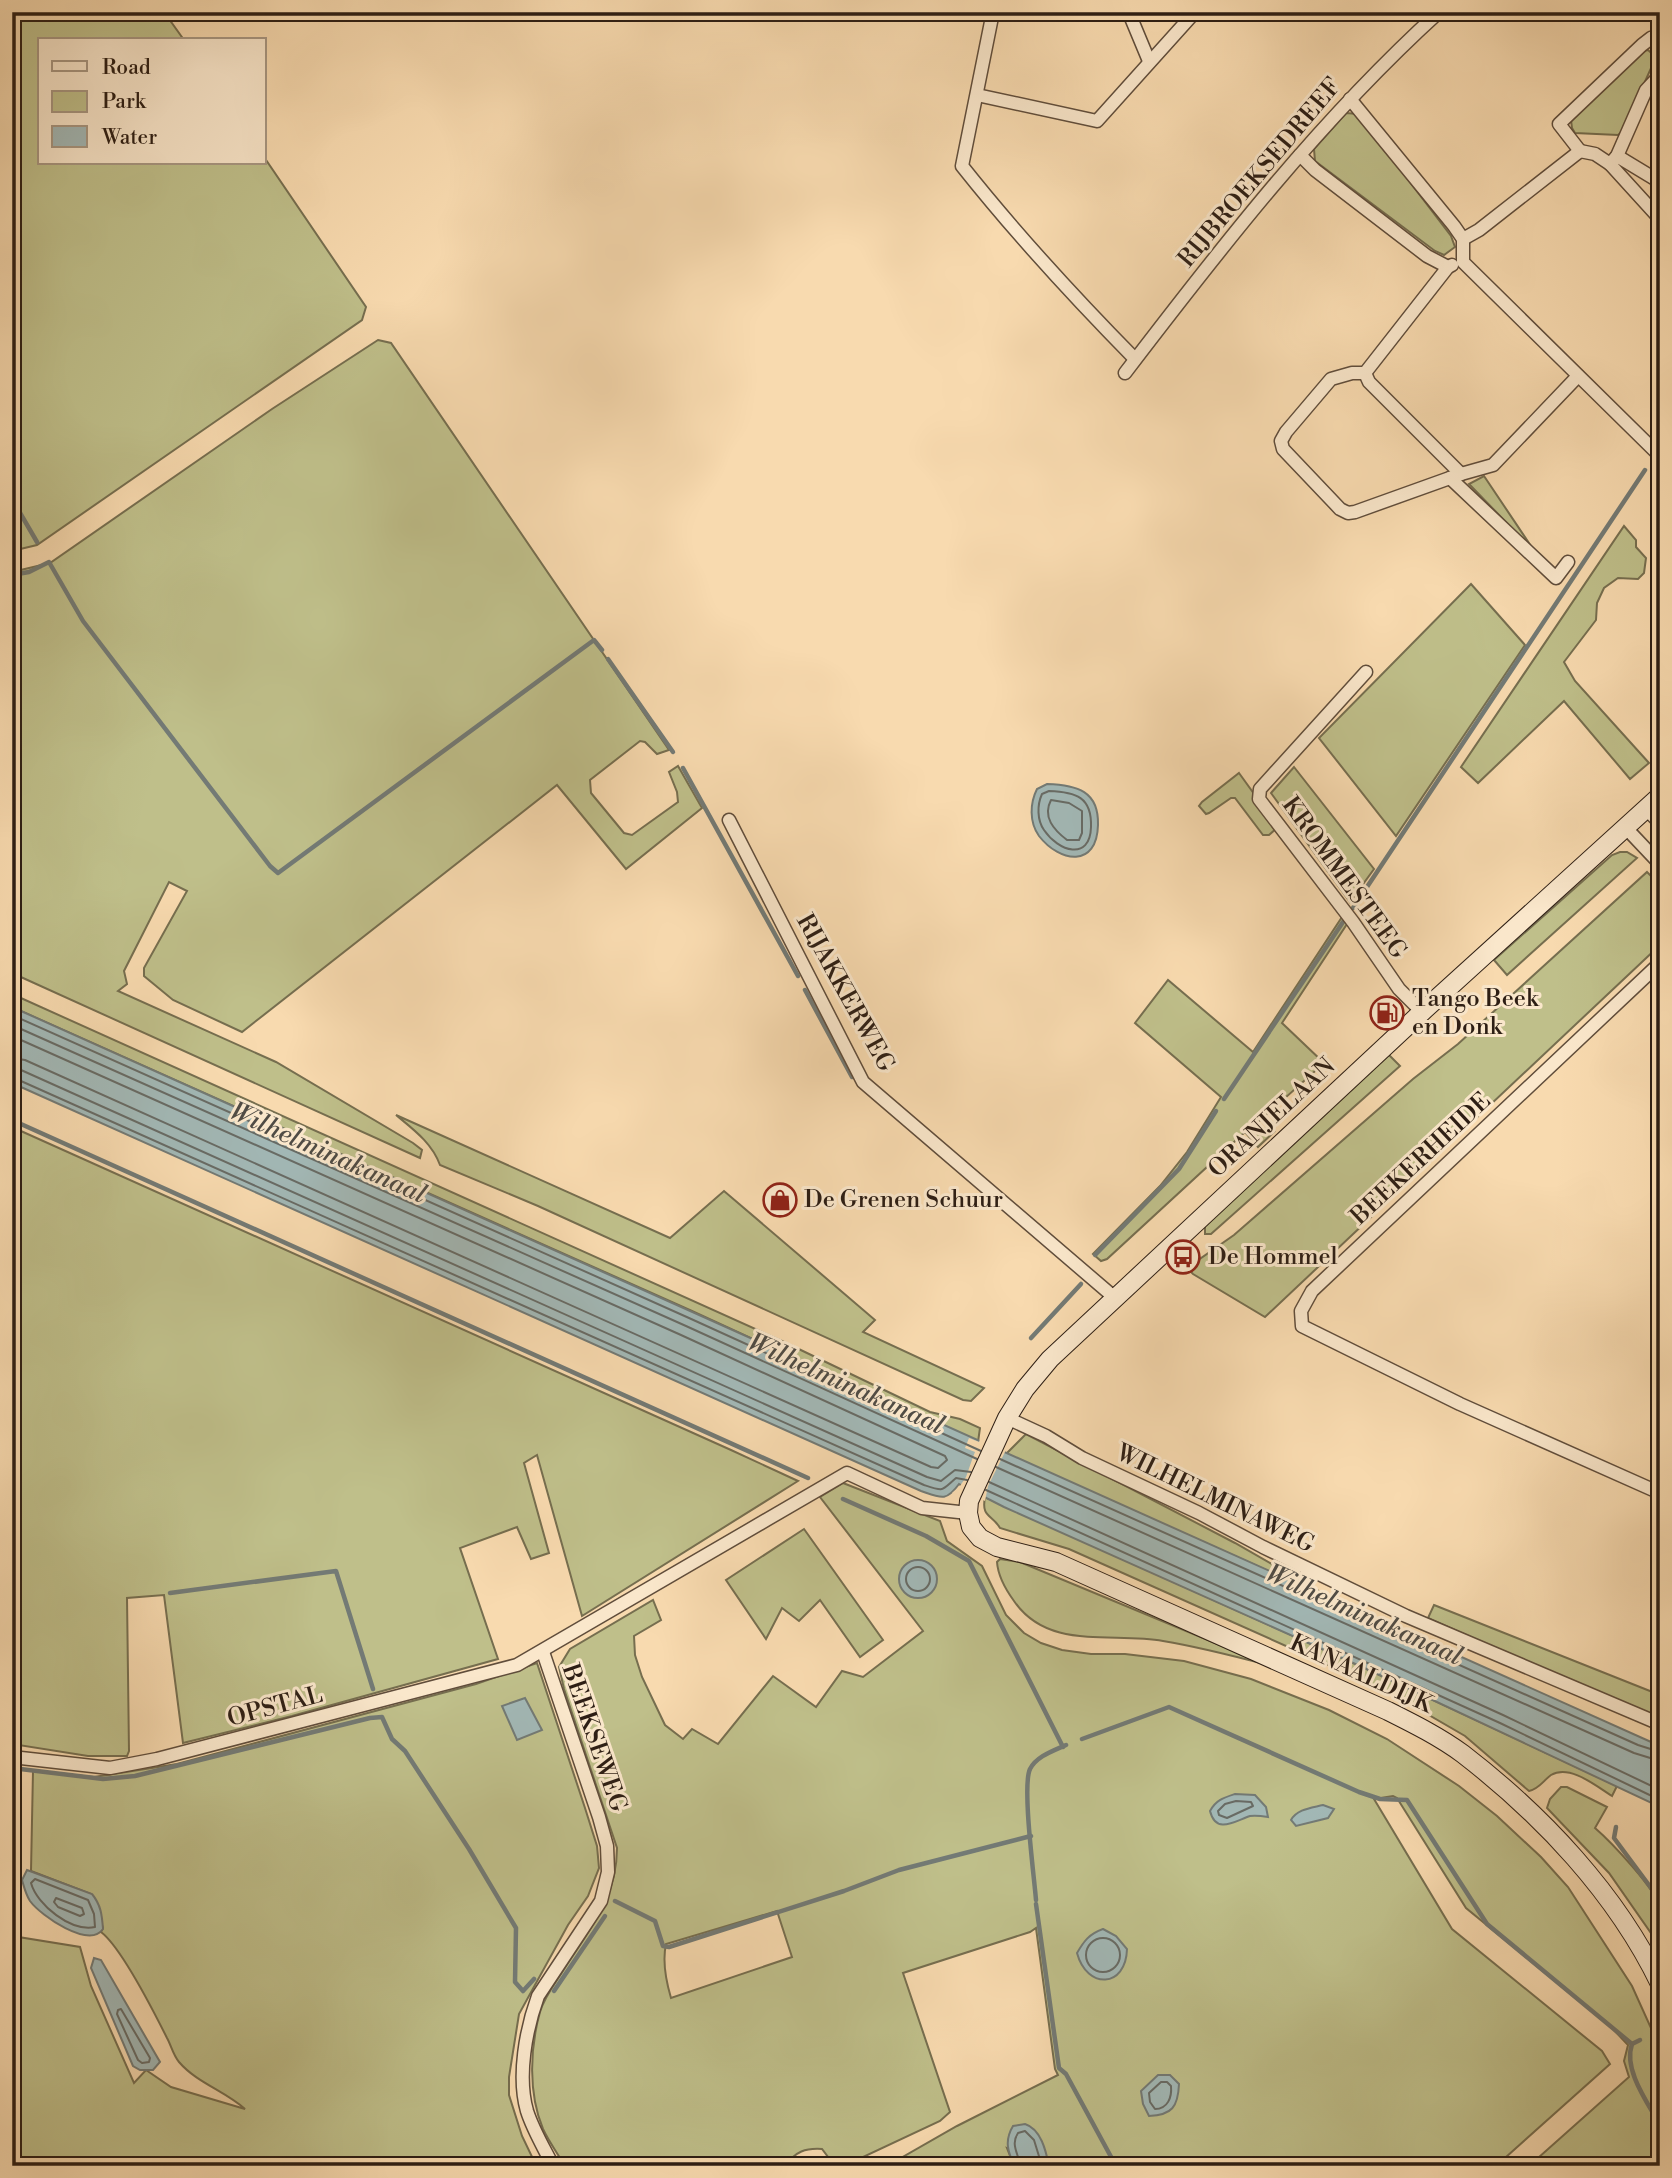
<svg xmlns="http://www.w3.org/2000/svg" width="1672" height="2178" font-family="'Libre Bodoni',serif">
  <rect width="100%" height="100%" fill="#f8daaf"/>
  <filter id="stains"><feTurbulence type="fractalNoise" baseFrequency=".00286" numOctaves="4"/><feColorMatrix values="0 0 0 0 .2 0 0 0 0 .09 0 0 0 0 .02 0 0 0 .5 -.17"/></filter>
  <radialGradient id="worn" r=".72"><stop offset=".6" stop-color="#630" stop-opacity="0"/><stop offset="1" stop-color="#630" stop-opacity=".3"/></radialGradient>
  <g fill="#bfbf8a" stroke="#766e4f" stroke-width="2" fill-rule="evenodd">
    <path d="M12,12h152l20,28h-144v123h224v-6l102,150 -4,13 -325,225 -25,6z"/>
    <path d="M1648,50l8,7 -33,74 -5,4 -43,-2 -3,-5 -1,-8 72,-69z"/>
    <path d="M1346,113l12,1 93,122 4,11 -11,8 -9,-4 -120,-90 -1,-12z"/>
    <path d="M378,340l13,3 278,407 -12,4 -12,-12 -5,-1 -50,39 1,13 33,40 8,2 46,-33 -1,-10 -8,-20 9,-6 24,42 -76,61 -69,-84 -315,247 -69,-32 -29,-24v-8l43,-77 -18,-9 -45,89 3,13 -9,7 158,71 137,81 9,7 -2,8 -408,-185v-401l38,-9 222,-154z"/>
    <path d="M1484,476l51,76 -66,-68z"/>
    <path d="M1624,526l12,14v7l10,11 -2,15 -6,6 -20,-1 -14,10 -7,15 -1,17 -32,42 11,19 74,82 -19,16 -66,-78 -86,82 -17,-16z"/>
    <path d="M1471,584l54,61 -129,191 -77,-98z"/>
    <path d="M1294,767l80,102 -24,33 -79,-109z"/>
    <path d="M1239,773l39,54 -9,8h-6l-28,-37h-4l-22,15 -3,1 -7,-8 3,-4z"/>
    <path d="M1620,852h7l10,6 -130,117 -13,-15 118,-105z"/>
    <path d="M1647,872l13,13v60l-395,372 -72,-43 -6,-6 47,-33 179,-156 45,-35z"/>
    <path d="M1342,917l5,7 -65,99 42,40 -69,62 19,7 -16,15 -13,-15 -138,127 -6,2 -8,-7 67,-68 27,-34 34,-55 -86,-74 33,-43 85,72z"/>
    <path d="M12,994l770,347 148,71 30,7 20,9 -2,14 -286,-131 -680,-304z"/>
    <path d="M1388,1054l12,12 -189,168h-6v-10z"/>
    <path d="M396,1115l274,123 54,-47 151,129 -12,12 121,56 -13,13 -8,-1 -425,-194 -98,-41c-8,-22 -26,-35 -44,-50z"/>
    <path d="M12,1127l719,323 67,31 -216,135 -45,-161 -13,8 25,90 -18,6 -14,-32 -57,21 38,111 -206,57 -109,27 -19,-148 -37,3 2,153 -2,5h-39l-76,-12z"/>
    <path d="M1026,1434l209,109 105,60 -334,-149z"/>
    <path d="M843,1483l97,38 7,20 35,25 24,49 18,18 17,10 21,7 29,4h34l59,7 67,18 78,31 58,29 72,47 38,30 44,41 27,30 64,99 28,62v118h-131l100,-89 -5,-16 4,-16 -17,-18 -145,-119 -69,-110 -4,-2 -19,3 78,130 150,122 8,13 -114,102h-447l-42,-18 7,18h-127l70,-40 101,-51 -3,-6 -19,-141 -6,4 -127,41 47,139 -10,9 -96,45h-14l-2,-9 -6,-8c-16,-1 -27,2 -36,17h-221c-7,-12 -16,-24 -22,-37 -15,-36 -13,-81 -3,-117 4,-14 13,-26 21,-38 26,-42 56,-74 56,-126l-53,-159 -5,-22 11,-18 83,-49 8,20 -27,16 1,19 7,22 23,48 18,14 9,-10 26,15 55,-68 43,31 26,-36 21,6 60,-46 -103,-134zM777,1911l15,46 -121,41c-5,-17 -9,-36 -5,-54z"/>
    <path d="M985,1497l386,174 246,115 -5,10c-16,-10 -42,-32 -61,-21 -8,6 -12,14 -22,16l-64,-55 -76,-44 -320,-143 -69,-21c-8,-14 -19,-10 -15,-31z"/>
    <path d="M804,1529l79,111 -23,17 -40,-57 -21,21 -17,-13 -16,31 -40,-59z"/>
    <path d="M1000,1559l20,3 248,103c-34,-9 -69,-18 -105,-24 -51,-9 -115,10 -149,-40 -8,-11 -16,-24 -17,-39z"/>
    <path d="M1434,1605l226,90v6l-9,17 -223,-100z"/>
    <path d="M537,1663l48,145 12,38 2,22 -11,28 -20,29 -49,89 -10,63v18l13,41 12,25 -23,-1 -33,6h-466v-230l68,11 11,39 43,97 12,-13 25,17 74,22c-20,-18 -48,-26 -66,-47 -6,-7 -8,-17 -12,-24 -13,-26 -45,-90 -66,-106l2,-4 -12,-34 -60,-23 2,-100 61,6 83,-13 299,-80z"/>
    <path d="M1561,1787h6l40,20 -12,21c15,13 62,62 65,80 2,12 0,26 0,38l-51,-73 -62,-65 3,-9z"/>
  </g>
  <g fill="#a2b8b6" stroke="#737a75" stroke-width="2">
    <path d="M1047,784c30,1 52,7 51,41 -1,43 -38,38 -59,11 -10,-14 -9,-33 -2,-47z"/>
    <path d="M12,1007l1648,739v61l-289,-136 -367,-164 -45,-23c-13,18 -18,14 -38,7l-909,-408z"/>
    <circle cx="918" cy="1579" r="19"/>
    <path d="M525,1698l17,32 -25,10 -15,-34z"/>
    <path d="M1235,1794l20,1 11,12 2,10c-6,-1 -12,-2 -18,-1 -15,5 -34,19 -40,-5 6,-11 13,-13 25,-17z"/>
    <path d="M1323,1805l11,4 -6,9 -32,8 -5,-6c6,-11 20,-12 32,-15z"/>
    <path d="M27,1870l65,24c9,11 10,21 11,35 -14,20 -62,-13 -73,-28 -4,-6 -6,-14 -8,-21z"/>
    <path d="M1103,1929l13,7 11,13c-1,39 -40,41 -50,4 7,-12 12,-19 26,-24z"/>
    <path d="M94,1958l7,2 59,102 -7,8h-13l-7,-4 -42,-98z"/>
    <path d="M1158,2075h12l9,9c-1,23 -7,31 -30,32l-6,-12 -2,-13z"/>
    <path d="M1025,2124c16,5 21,27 24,42h-35c-6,-15 -10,-25 -1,-40z"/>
  </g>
  <path fill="#f8daaf" d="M969,1438l10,4 1,-3 26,11 -18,36 -3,15 -25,-12 -4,6 -4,-2 8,-7 6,-9 7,-20 2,-5 -10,-4z"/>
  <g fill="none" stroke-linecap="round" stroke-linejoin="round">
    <g stroke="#686b65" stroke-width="2">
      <path d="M1049,791c27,1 43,6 42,36 -1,35 -33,24 -47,3 -7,-10 -7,-25 -2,-36z"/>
      <path d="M1051,800l18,3 13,8v22l-3,7h-12c-13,-10 -25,-23 -16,-40z"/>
      <path d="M12,1015l677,303 292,133"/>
      <path d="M12,1025l674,301 291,133"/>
      <path d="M12,1036l669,299 264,121 2,4 -9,8 -7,-1 -906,-407 -13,-2"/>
      <path d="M12,1068l9,2 906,407 14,4 14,-11 16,2"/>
      <path d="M12,1077l912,408c21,7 17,6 32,-7l11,2"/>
      <path d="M1000,1459l638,286 22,7"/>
      <path d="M996,1467l638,286 26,8"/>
      <path d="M989,1482l514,233 157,75"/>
      <path d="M986,1490l514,233 160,77"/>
      <circle cx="918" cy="1579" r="12"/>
      <path d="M1236,1801l15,1 2,4 -26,12 -8,-3 -1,-4 7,-7z"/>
      <path d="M35,1879l53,21 6,14 1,13c-24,5 -58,-22 -64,-44z"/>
      <path d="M56,1898l26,10 2,6 -4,2 -22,-9 -4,-5z"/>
      <circle cx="1103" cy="1955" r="17"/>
      <path d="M121,2009l29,49 -1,4 -7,1 -4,-3 -21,-46 1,-4z"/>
      <path d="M1161,2082h6l4,4c1,11 -3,23 -16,23l-5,-7 -1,-9z"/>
      <path d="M1020,2166c-1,-12 -10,-21 -2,-33l7,-2 9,9 8,26"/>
    </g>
    <g stroke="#737a75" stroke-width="4.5">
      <path d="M12,499l25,43"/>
      <path d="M12,575l17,-3 20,-10 34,59 187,245 8,7 316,-233 8,10"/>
      <path d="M608,659l65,93"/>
      <path d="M683,768l115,208"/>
      <path d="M1353,908l292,-438"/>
      <path d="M805,990l47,87"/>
      <path d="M1224,1099l119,-177"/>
      <path d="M12,1120l796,358"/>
      <path d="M1095,1255l84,-86 37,-58"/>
      <path d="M1031,1338l50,-54"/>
      <path d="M843,1499l83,37 43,25 94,186"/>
      <path d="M170,1593l166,-22 37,118"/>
      <path d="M1082,1739l87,-32 190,85 21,7 27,1 80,124 145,120"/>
      <path d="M12,1768l91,11 32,-3 235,-58 12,-1 10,22 13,12 64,98 47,79 -1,54 8,9 11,-12"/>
      <path d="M1616,1827l-2,11 46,62"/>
      <path d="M1036,1900c-2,-25 -14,-114 -6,-131 7,-13 23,-18 36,-24"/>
      <path d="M615,1901l40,20 8,25 6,1 175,-56 55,-21 132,-34"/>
      <path d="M1036,1904l23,164 7,6 50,92"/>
      <path d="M554,1991l51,-75"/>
      <path d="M1640,2040l-8,4c-9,26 16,59 28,81"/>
    </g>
    <defs>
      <g id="minor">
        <path d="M993,12l-31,154c54,68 112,131 173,193"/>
        <path d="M1125,12l4,1 20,48"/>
        <path d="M977,95l120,26 98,-109"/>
        <path d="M1350,99l104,127 9,13v23l197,194"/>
        <path d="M1580,151l-21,-27 83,-79 9,-7 9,7"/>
        <path d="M1300,155l15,15 112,86 21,11 4,-2"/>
        <path d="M1617,156l43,26"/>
        <path d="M1610,164l50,55"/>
        <path d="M1463,239l16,-9 101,-79 15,3 15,10 7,-8 29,-66 14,-15"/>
        <path d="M1448,267l-83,106h-13l-21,6 -45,53 -5,9 2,8 57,60 8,4 7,-1 106,-38 32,-9 85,-89"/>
        <path d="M1125,373c97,-127 195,-253 314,-361"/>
        <path d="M1365,373l4,9 92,92"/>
        <path d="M1450,478l106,100 12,-16"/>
        <path d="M1366,672l-106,117 -1,10 94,123 46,67 23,23"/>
        <path d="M1646,809l14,14"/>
        <path d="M729,820l134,262 252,216"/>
        <path d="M1626,828l34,36"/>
        <path d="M1660,963l-348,328 -11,20 1,15 158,78 200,89"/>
        <path d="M1007,1418l39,18 36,22 117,55 64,34 143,69 254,108"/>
        <path d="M543,1652l56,165 8,29 1,26 -7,29 -63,95c-12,33 -21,80 -11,115 6,19 17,37 26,55"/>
        <path d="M12,1757l98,11 47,-9 360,-94 330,-192 75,35 46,5"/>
      </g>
      <path id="secondary" d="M1660,796l-238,216 -372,347 -25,30 -18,29 -38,83 -1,12 3,14 9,11 17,9 59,15 332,149c26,13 52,26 75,43 79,61 153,139 197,230"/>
    </defs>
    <use href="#minor" stroke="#604d3b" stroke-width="15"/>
    <use href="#secondary" stroke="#2d1e14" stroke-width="20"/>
    <use href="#minor" stroke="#fae7cb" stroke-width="12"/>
    <use href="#secondary" stroke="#fae7cb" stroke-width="18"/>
  </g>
  <defs>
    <symbol id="fuel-ring" viewBox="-11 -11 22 22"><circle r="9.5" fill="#fae7cb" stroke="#8f2418" stroke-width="1.5"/><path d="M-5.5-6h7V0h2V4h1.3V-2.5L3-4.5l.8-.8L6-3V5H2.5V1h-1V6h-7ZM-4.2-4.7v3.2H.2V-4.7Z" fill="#8f2418"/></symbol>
    <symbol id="shop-ring" viewBox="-11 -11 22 22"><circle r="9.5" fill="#fae7cb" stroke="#8f2418" stroke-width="1.5"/><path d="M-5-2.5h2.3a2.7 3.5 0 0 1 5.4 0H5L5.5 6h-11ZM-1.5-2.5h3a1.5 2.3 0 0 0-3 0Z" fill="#8f2418"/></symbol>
    <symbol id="bus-ring" viewBox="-11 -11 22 22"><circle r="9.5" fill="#fae7cb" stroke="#8f2418" stroke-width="1.5"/><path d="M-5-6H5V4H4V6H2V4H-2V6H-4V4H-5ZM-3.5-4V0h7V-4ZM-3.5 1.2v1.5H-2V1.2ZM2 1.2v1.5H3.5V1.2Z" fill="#8f2418"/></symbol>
  </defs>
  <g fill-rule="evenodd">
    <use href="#fuel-ring" x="1368" y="994" width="38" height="38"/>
    <use href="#shop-ring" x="761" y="1181" width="38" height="38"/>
    <use href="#bus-ring" x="1164" y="1238" width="38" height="38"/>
  </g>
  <g text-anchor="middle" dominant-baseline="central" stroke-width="6" stroke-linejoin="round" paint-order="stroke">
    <g font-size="24" fill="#2d1e14" stroke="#fae7cb">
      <text transform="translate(1260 173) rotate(-50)">RIJBROEKSEDREEF</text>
      <text transform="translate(1344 878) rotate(54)">KROMMESTEEG</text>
      <text transform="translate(845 993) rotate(61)">RIJAKKERWEG</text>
      <text transform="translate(1272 1118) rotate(-43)">ORANJELAAN</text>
      <text transform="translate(1421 1159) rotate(-43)">BEEKERHEIDE</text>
      <text transform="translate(1215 1499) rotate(26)">WILHELMINAWEG</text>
      <text transform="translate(1361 1674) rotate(25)">KANAALDIJK</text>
      <text transform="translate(275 1707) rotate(-15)">OPSTAL</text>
      <text transform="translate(594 1738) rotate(71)">BEEKSEWEG</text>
    </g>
    <g font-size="24" fill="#2d1e14" stroke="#fae7cb" text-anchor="start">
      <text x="1412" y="999">Tango Beek<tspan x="1412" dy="28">en Donk</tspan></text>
      <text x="804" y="1200">De Grenen Schuur</text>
      <text x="1208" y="1257">De Hommel</text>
    </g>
    <g font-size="26" font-style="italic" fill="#504c45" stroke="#fae7cb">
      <text transform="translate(328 1153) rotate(24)">Wilhelminakanaal</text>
      <text transform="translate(846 1384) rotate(24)">Wilhelminakanaal</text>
      <text transform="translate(1364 1615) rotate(24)">Wilhelminakanaal</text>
    </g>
  </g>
  <rect width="1672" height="2178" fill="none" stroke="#f8daaf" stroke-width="42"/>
  <rect x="14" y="14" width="1644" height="2150" fill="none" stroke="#2d1e14" stroke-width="3.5"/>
  <rect x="21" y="21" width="1630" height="2136" fill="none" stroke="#2d1e14" stroke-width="2"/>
  <rect x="38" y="38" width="228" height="126" fill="#fae7cb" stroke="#a89782" stroke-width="2"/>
  <rect x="52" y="61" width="35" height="10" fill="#fae7cb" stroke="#a89782" stroke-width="2"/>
  <text x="102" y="74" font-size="21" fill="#2d1e14">Road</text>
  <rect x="52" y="91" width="35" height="21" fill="#bfbf8a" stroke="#a89782" stroke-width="2"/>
  <text x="102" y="108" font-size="21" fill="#2d1e14">Park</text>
  <rect x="52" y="126" width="35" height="21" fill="#a2b8b6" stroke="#a89782" stroke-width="2"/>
  <text x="102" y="144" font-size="21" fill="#2d1e14">Water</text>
  <rect width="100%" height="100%" filter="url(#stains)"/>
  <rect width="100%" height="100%" fill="url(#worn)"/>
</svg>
